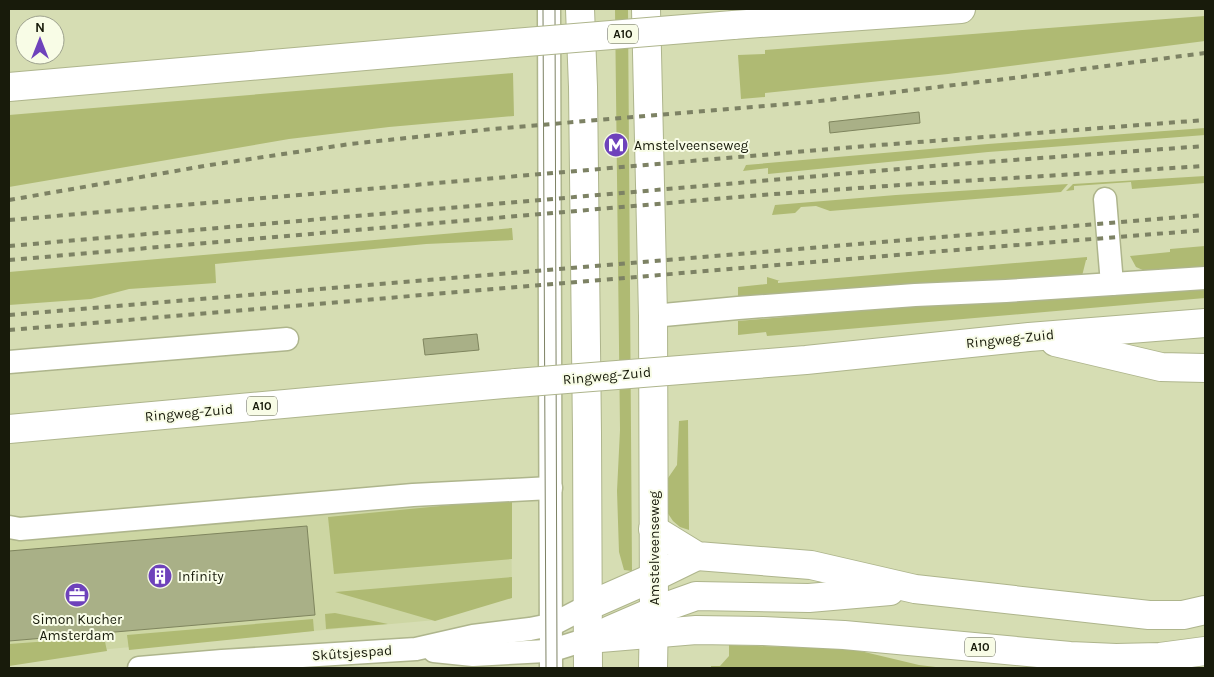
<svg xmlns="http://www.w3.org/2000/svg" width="1214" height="677" font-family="Karla,sans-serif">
  <rect width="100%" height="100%" fill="#d6ddb3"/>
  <path fill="#cdd6a3" d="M511,500l1,97 -76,23 -327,29 -100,16v-125z"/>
  <g fill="#afba73">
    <path d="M615,9h13l4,562 -8,-1 -5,-18 -2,-61 3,-61z"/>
    <path d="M1205,16v25l-257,33 -183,19v4l-24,2 -3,-44 27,-1v-4z"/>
    <path d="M513,73l1,43 -125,11 -100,12 -280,48v-72z"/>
    <path d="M1205,128v7l-217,17 -220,22v-6l-25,3 3,-6 242,-21z"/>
    <path d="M1205,176v7l-73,6 -1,-7 -57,4v4l-8,1 7,-7z"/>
    <path d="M1068,184l-7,8 -231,19 -14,-5 -15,1 -6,6 -23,2 3,-10 121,-10z"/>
    <path d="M512,228l1,12 -87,4 -211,20 1,19 -87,6 -38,10 -82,6v-33z"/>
    <path d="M1205,246v25h-60l-9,-4 -6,-11 40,-4v-3z"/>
    <path d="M1087,257v3h-1l-4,16 -344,23v-12l29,-3v-7l13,4h-2v2z"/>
    <path d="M1205,284v14l-438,38 -1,-4 -28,3v-14l147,-13z"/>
    <path d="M688,420l1,110 -9,-3 -7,-6 -6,-9 1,-34 9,-13 2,-44z"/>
    <path d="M512,499v60l-178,15 -6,-57z"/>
    <path d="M512,577v21l-77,23 -100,-29z"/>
    <path d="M335,613l53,11 -62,5 -1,-15z"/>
    <path d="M313,619l1,12 -185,19 -2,-15z"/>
    <path d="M104,637l3,14 -98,15v-22z"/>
    <path d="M729,645l123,4 67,16 25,3h-233v-2h9l9,-10z"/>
  </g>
  <g fill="#a9b087" stroke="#7f855e">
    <path d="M919,112l1,11 -90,10 -1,-11z"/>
    <path d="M477,334l2,16 -54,5 -2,-16z"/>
    <path d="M307,526l8,89 -306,26v-90z"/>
  </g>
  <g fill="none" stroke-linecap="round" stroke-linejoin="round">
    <defs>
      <g id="minor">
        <path d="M549,9l2,659"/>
        <path d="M1105,199l7,85"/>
        <path d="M653,316l85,-8 177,-13 91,-4 199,-13"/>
        <path d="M9,362l278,-23"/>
        <path d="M9,527l11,2 393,-34 138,-7"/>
        <path d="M434,651l39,4 73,-4 10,-2 32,-10"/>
        <path d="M139,668l83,-7 194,-12 57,-13 57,-7 15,-3 12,-4 31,-16"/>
      </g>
      <g id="major">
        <path d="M580,9l3,78 4,346 1,235"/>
        <path d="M646,9l7,307 1,295 -1,57"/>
      </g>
      <g id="highway">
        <path d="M733,25l228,-16"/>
        <path d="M9,87l505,-44"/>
        <path d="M1055,342l106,25 44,1"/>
        <path d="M731,366l75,-6 223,-23 176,-14"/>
        <path d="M9,429l507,-46"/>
        <path d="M653,529l44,27 114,9 104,24 234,26h34l22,-5"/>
        <path d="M588,606l66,-29 43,-21"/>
        <path d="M610,630l44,-19 42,-15 113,2 81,-7"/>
        <path d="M588,639l108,-9 67,1 81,4 226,21 46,2 44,-1 45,-6"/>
      </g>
    </defs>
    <use href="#minor" stroke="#aeb58c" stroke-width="25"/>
    <use href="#major" stroke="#aeb58c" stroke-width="30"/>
    <use href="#highway" stroke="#aeb58c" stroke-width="30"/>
    <use href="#minor" stroke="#fff" stroke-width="22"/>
    <use href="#major" stroke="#fff" stroke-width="28"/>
    <use href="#highway" stroke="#fff" stroke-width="28"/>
    <g stroke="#7d8264" stroke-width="1">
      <path d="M543,9l3,659"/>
      <path d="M555,9l2,659"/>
    </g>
    <g stroke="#7d8264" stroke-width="4" stroke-dasharray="6 6" stroke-linecap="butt">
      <path d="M9,200l201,-35 140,-21 142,-15 319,-27 211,-25 183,-24"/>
      <path d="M9,220l845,-73 351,-27"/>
      <path d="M9,246l936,-81 260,-19"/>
      <path d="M9,260l752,-65 154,-11 290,-18"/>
      <path d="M9,315l1196,-100"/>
      <path d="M9,330l934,-79 262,-21"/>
    </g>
    <defs>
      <g id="highway-bridge">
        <path d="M514,43l219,-18"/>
        <path d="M516,383l215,-17"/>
      </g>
    </defs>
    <use href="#highway-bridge" stroke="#aeb58c" stroke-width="30" stroke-linecap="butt"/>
    <use href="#highway-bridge" stroke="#fff" stroke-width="28"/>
  </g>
  <defs>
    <symbol id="metro-disc" viewBox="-11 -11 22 22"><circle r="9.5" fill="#6e42bb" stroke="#f8fce6"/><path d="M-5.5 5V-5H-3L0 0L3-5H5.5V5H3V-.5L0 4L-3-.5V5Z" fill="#fff"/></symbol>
    <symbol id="building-disc" viewBox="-11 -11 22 22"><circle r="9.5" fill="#6e42bb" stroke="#f8fce6"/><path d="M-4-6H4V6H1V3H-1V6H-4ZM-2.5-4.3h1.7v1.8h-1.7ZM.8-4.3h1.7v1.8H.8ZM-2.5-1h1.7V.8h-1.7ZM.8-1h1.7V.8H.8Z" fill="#fff"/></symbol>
    <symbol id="office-disc" viewBox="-11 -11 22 22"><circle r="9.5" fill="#6e42bb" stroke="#f8fce6"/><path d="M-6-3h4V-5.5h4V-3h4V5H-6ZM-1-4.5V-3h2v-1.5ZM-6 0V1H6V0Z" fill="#fff"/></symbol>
  </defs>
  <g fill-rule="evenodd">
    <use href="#metro-disc" x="602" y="131" width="28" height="28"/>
    <use href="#building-disc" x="146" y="562" width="28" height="28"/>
    <use href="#office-disc" x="63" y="581" width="28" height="28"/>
  </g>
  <g text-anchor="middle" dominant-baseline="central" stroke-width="4" stroke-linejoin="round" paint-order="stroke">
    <g fill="#f8fce6" stroke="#5b5e4d" stroke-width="1">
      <rect x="608" y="24.5" width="30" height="19" rx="4"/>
      <rect x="247" y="396.5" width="30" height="19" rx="4"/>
      <rect x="965" y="637.5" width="30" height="19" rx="4"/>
    </g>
    <g font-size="12" font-weight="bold" fill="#181b0b">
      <text x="623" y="34">A10</text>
      <text x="262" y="406">A10</text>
      <text x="980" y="647">A10</text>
    </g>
    <g font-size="14" fill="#181b0b" stroke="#f8fce6" text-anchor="start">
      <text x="634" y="145">Amstelveenseweg</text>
      <text x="178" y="576">Infinity</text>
      <text x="77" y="619" text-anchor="middle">Simon Kucher<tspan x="77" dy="16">Amsterdam</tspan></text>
    </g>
    <g font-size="14" fill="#181b0b" stroke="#f8fce6">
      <text transform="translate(1010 339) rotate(-6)">Ringweg-Zuid</text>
      <text transform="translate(607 376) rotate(-5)">Ringweg-Zuid</text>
      <text transform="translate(189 413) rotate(-5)">Ringweg-Zuid</text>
      <text transform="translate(654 548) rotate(-90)">Amstelveenseweg</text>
      <text transform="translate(352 653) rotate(-4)">Skûtsjespad</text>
    </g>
  </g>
  <rect width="1214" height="677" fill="none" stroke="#181b0b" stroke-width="20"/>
  <g transform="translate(40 40)"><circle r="24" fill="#f8fce6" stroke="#9ea28e"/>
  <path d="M0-4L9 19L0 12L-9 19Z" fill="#6e42bb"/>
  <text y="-8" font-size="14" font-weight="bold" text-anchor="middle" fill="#181b0b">N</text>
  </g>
</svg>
